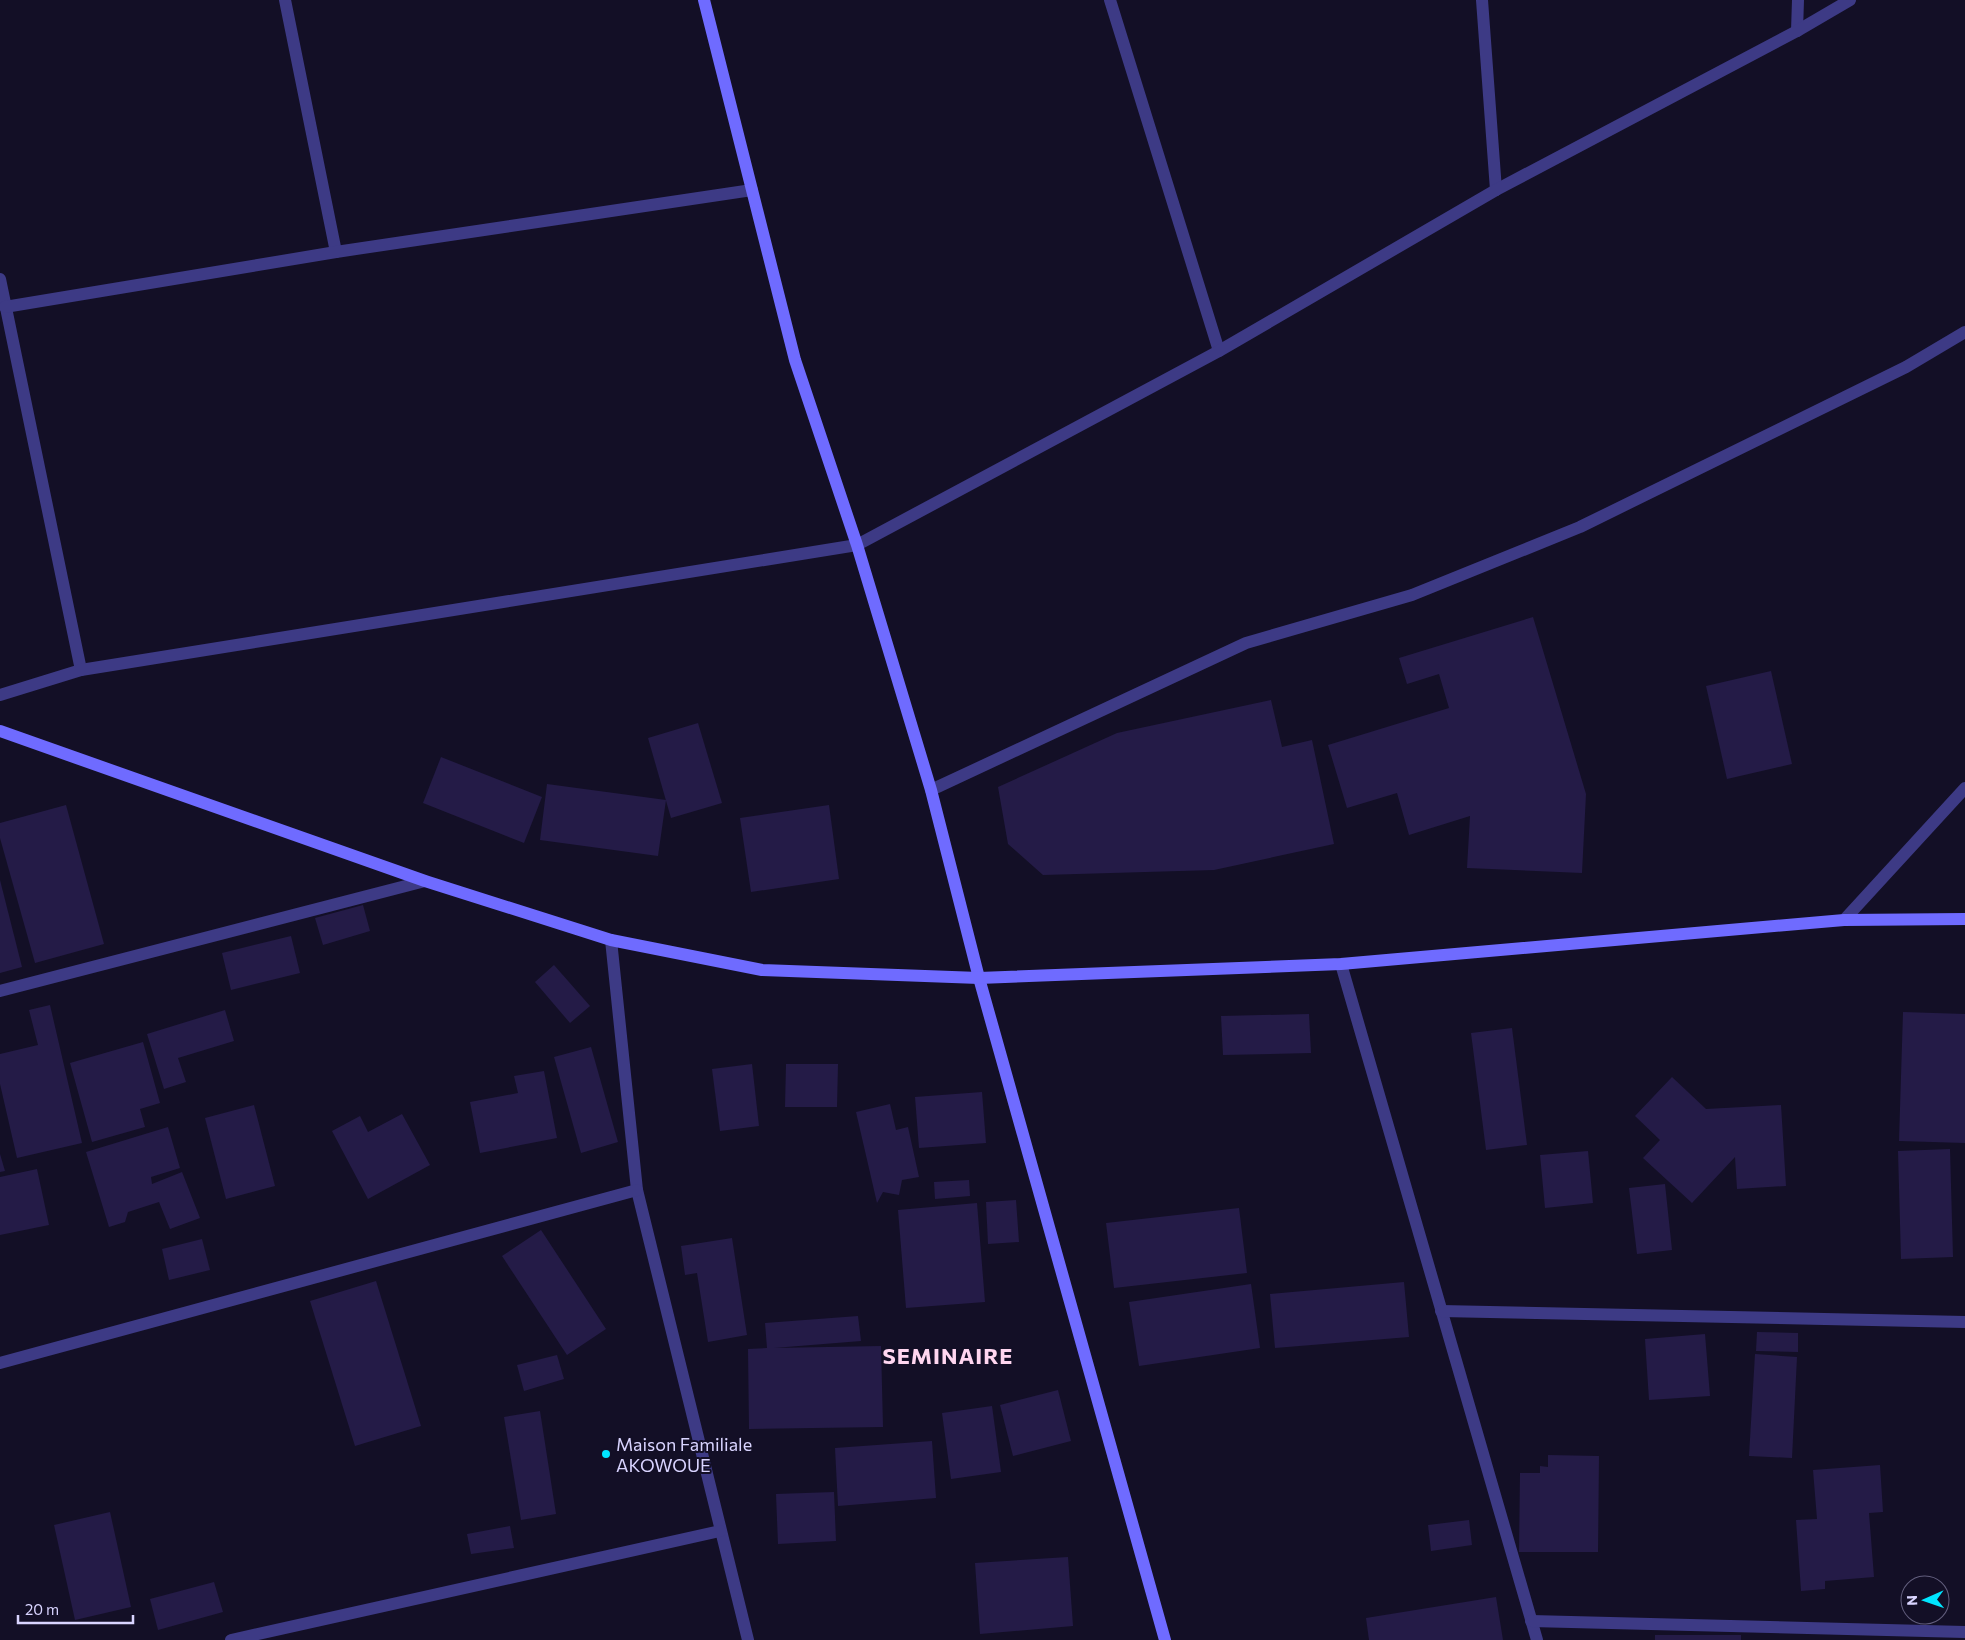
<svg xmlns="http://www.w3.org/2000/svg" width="1965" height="1640" font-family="Commissioner,sans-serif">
  <rect width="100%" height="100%" fill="#130f26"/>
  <g fill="#241b47">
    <path d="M1533,617l53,177 -4,79 -115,-5 3,-52 -61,19 -12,-42 -50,15 -19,-63 121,-37 -10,-34 -32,10 -8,-26z"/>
    <path d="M1771,671l21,93 -65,15 -21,-93z"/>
    <path d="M1271,700l11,47 30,-7 22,104 -120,26 -171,5 -35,-31 -10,-57 119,-54z"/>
    <path d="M698,723l24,80 -51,15 -23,-80z"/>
    <path d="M441,757l101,40 -18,46 -101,-40z"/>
    <path d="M547,784l119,16 -8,56 -118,-16z"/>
    <path d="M66,805l38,139 -69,19 -35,-125v-15z"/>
    <path d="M829,805l10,74 -88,13 -11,-74z"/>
    <path d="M0,880l22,87 -22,6z"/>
    <path d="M363,905l7,26 -47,14 -8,-27z"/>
    <path d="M291,936l9,37 -69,17 -9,-37z"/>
    <path d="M554,965l36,41 -20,17 -35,-41z"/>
    <path d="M50,1005l32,138 -65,15 -17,-74v-30l38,-9 -9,-35z"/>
    <path d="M225,1010l9,31 -56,17 8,24 -22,7 -17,-55z"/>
    <path d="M1903,1012l62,2v129l-66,-2z"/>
    <path d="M1309,1014l2,39 -88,2 -2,-39z"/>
    <path d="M1512,1028l15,117 -41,5 -15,-117z"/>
    <path d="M143,1042l17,61 -20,6 5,18 -53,15 -22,-79z"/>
    <path d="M591,1047l27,95 -37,11 -27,-96z"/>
    <path d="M752,1064l7,62 -39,5 -8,-62z"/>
    <path d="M786,1064h52l-1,43h-52z"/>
    <path d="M544,1071l13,67 -77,15 -10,-51 48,-9 -4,-17z"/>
    <path d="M1672,1077l34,32 75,-4 5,81 -49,3 -2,-32 -43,46 -49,-45 17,-18 -25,-24z"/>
    <path d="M982,1092l4,51 -67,5 -4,-51z"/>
    <path d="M890,1104l6,26 12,-3 11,50 -17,3 -3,15 -16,-3 -6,11 -21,-91z"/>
    <path d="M254,1105l21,81 -49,13 -21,-81z"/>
    <path d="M402,1114l28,51 -62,34 -36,-68 28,-15 8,16z"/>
    <path d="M168,1127l12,41 -29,9 1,7 30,-12 18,46 -30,11 -11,-27 -31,10 -3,10 -16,5 -23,-75z"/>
    <path d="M1950,1149l3,108 -52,2 -3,-108z"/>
    <path d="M1588,1151l5,52 -48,5 -5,-53z"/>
    <path d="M0,1154l5,17 -5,1z"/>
    <path d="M37,1169l12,56 -49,10v-58z"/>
    <path d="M969,1180l1,16 -35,3 -1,-17z"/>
    <path d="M1665,1184l7,66 -35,4 -8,-66z"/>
    <path d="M1016,1200l3,42 -31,2 -2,-42z"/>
    <path d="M977,1203l8,99 -79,6 -8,-98z"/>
    <path d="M1239,1208l8,65 -133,15 -8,-65z"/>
    <path d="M541,1230l65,99 -39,26 -65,-99z"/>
    <path d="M732,1238l15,97 -39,7 -11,-69 -12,2 -4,-29z"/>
    <path d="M202,1239l8,31 -41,10 -7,-31z"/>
    <path d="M376,1281l45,145 -66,20 -45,-145z"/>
    <path d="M1404,1282l5,55 -134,11 -5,-54z"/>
    <path d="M1251,1284l9,64 -121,18 -10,-64z"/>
    <path d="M858,1316l3,25 -87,7 107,-2 2,81 -134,2 -1,-80 19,-1 -2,-25z"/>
    <path d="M1757,1332l41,1v19l-42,-1z"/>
    <path d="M1705,1334l5,62 -61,4 -4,-61z"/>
    <path d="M1755,1354l42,3 -5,101 -43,-2z"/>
    <path d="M557,1355l7,24 -40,12 -7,-26z"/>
    <path d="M1058,1390l13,51 -58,15 -13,-51z"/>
    <path d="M992,1406l9,66 -50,7 -9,-66z"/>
    <path d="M540,1411l16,103 -35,6 -17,-103z"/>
    <path d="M932,1441l4,57 -98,8 -3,-58z"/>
    <path d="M1548,1455l51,1 -1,96h-79l1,-79h20v-7l8,1z"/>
    <path d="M1880,1465l3,47 -14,1 5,64 -49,4v8l-24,2 -5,-71 21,-1 -4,-49z"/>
    <path d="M834,1492l2,49 -58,3 -2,-50z"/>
    <path d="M110,1512l21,95 -56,13 -21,-95z"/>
    <path d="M1469,1520l3,25 -41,6 -3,-26z"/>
    <path d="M510,1526l4,22 -43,6 -4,-20z"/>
    <path d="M1068,1557l5,69 -93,8 -5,-71z"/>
    <path d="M214,1582l9,30 -65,18 -8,-31z"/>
    <path d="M1496,1597l7,43h-134l-3,-22z"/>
    <rect x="1655" y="1635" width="86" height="5"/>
  </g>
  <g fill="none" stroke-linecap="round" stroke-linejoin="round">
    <g stroke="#3d3a85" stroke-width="12">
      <path d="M285,0l51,252"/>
      <path d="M1110,0l109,351"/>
      <path d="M1482,0l14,190"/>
      <path d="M1797,31l1,-31"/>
      <path d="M0,279l81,391"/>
      <path d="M5,307l331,-55 416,-62"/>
      <path d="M0,695l81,-25 776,-125 362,-194 277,-161 301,-159 53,-31"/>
      <path d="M931,790l315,-147 166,-48 168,-68 326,-160 59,-35"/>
      <path d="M1844,920l121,-132"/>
      <path d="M611,940l26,250 111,450"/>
      <path d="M1341,964l196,676"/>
      <path d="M0,991l425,-110"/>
      <path d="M1441,1311l524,11"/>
      <path d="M0,1363l637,-173"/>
      <path d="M1531,1621l434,11"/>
      <path d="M231,1640l489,-109"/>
    </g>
    <g stroke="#6f6bff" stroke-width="12">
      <path d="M704,0l91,360 62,185 74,245 48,188 186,662"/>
      <path d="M0,731l425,150 186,59 151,30 217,8 362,-14 503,-44 121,-1"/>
    </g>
  </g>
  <circle fill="#00e5ff" stroke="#130f26" stroke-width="2" cx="606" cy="1454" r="5"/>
  <g text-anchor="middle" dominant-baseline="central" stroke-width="4" stroke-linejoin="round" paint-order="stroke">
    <g font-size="18" fill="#d9d4ff" stroke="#130f26" text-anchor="start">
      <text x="616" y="1444">Maison Familiale<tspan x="616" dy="21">AKOWOUE</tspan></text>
    </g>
    <g font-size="22" font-weight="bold" letter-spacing="1" fill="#ffd6f0" stroke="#130f26">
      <text x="948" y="1355">SEMINAIRE</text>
    </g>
  </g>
  <g transform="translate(1925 1600) rotate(268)"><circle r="24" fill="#130f26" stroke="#625e7d"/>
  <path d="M0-4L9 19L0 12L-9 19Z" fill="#00e5ff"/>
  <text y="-8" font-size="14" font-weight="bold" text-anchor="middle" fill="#d9d4ff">N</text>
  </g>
  <path d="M18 1615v8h115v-8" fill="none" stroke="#d9d4ff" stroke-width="2.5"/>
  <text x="25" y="1615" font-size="15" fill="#d9d4ff" stroke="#130f26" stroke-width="4" paint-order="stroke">20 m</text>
</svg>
